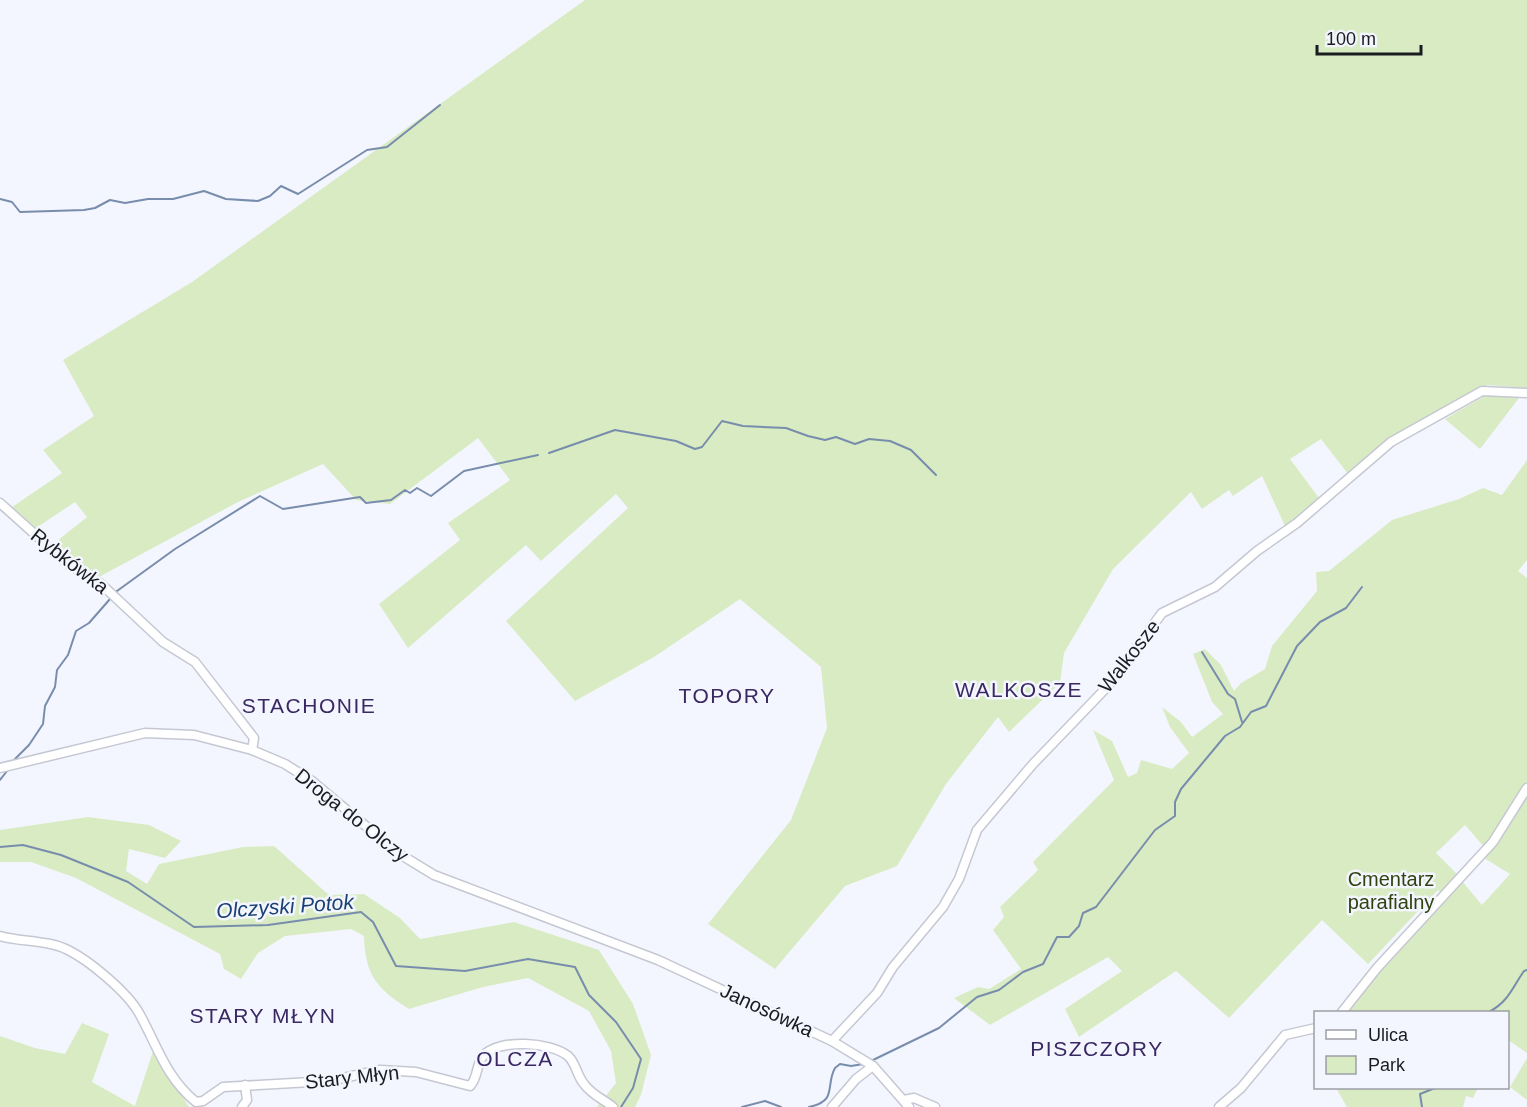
<svg xmlns="http://www.w3.org/2000/svg" width="1527" height="1107" font-family="Arial,sans-serif">
  <rect width="100%" height="100%" fill="#f4f6ff"/>
  <g fill="#d9ebc3">
    <path d="M585,0h942v388l-39,-3 -77,41 -63,48 -27,-35 -31,20 29,39 -34,28 -23,-50 -29,20 -4,-6 -27,19 -11,-17 -78,77 -49,84 -4,30 -51,49 -11,-15 -52,67 -49,82 -52,20 -70,83 -67,-45 83,-104 36,-92 -6,-61 -81,-68 -86,58 -79,44 -69,-80 122,-113 -12,-14 -75,67 -15,-16 -118,103 -29,-44 81,-64 -12,-17 62,-43 -32,-42 -88,66 -34,-4 -33,-36 -85,38 -139,75 -47,-32 35,-28 -12,-15 -39,26 -24,-21 50,-34 -19,-23 51,-34 -31,-56 129,-78z"/>
    <path d="M1488,394h34l-42,55 -35,-30z"/>
    <path d="M1527,460v100l-9,11 9,7v205l-42,65 -20,-23 -29,28 23,23 -17,18 -4,-4 -70,74 -46,-44 -93,98 -53,-47 -97,66 -14,-28 57,-38 -14,-14 -118,68 -36,-27 24,-11 11,2 32,-20 -28,-39 11,-13 -4,-10 38,-37 -5,-8 81,-82 -21,-50 19,11 16,36 9,-4 4,-13 31,9 17,-16 -19,-26 -8,-20 19,15 11,15 31,-23 -11,-12 -19,-48 12,-5 16,16 13,26 7,-8 24,-14 7,-23 45,-55 -1,-19 13,-1 63,-51 67,-21 24,-11 19,7z"/>
    <path d="M1527,794v259l-19,-13v-28h-164l33,-40 85,-91 20,24 28,-31 -26,-16z"/>
    <path d="M88,817l61,8 32,16 -16,17 -36,-9 -3,22 21,13 12,-20 84,-17 31,-1 55,49 35,-1 36,24 20,21 94,-17 85,28 34,54 18,51 -10,40 -6,12h-38l19,-24 -5,-32 -22,-40 -61,-33 -45,9 -74,22c-32,-20 -44,-34 -45,-73l-13,-7 -66,7 -27,17 -17,26 -17,-10 -4,-15 -144,-76 -45,-16h-31v-32z"/>
    <path d="M82,1023l27,11 -17,48 43,24 18,-55 36,56h-189v-71l35,12 30,6z"/>
    <path d="M1527,1058v42l-17,-13z"/>
    <path d="M1336,1088h142l-5,10 -7,-2 -3,11h-116z"/>
  </g>
  <g fill="none" stroke-linecap="round" stroke-linejoin="round">
    <g stroke="#788dac" stroke-width="2">
      <path d="M0,199l12,3 8,10 64,-2 11,-2 15,-8 15,3 23,-4h25l31,-8 22,8 32,2 12,-5 11,-10 17,8 69,-44 20,-3 53,-42"/>
      <path d="M549,453l66,-23 61,11 19,8 7,-2 20,-26 21,5 43,2 22,8 17,4 11,-3 19,7 14,-5 21,2 21,9 25,25"/>
      <path d="M1202,652l26,42 7,5 7,23"/>
      <path d="M13,761l16,-16 14,-21 2,-18 10,-19 2,-17 11,-15 8,-24 13,-8 28,-32 58,-42 85,-53 23,13 77,-12 6,6 25,-3 14,-10 5,3 7,-5 14,8 33,-25 74,-16"/>
      <path d="M0,780l7,-9"/>
      <path d="M0,847l23,-2 38,10 67,27 66,45 74,-2 93,-13 12,10 23,44 69,5 63,-12 47,8 14,28 27,27 25,37 -8,29 -12,19"/>
      <path d="M1489,1012c20,-11 23,-24 35,-41l3,-1"/>
      <path d="M871,1061l68,-33 38,-31 22,-7 24,-18 20,-8 14,-27h12l10,-11 4,-13 13,-6 59,-77 20,-14v-14l6,-13 44,-53 15,-9 11,-15 15,-6 31,-60 23,-24 26,-14 16,-21"/>
      <path d="M742,1107l23,-6 16,6"/>
      <path d="M809,1107c29,-6 16,-21 26,-39l5,-4 11,2 12,-2"/>
      <path d="M1422,1107l-2,-13 15,-6"/>
    </g>
    <defs>
      <g id="minor">
        <path d="M0,503l68,61 33,20 62,58 32,20 59,76 -2,12"/>
        <path d="M0,768l145,-35 49,2 58,15 33,14 27,17 86,72 36,22 224,85 174,81 41,25 36,41"/>
        <path d="M0,936c22,6 48,4 68,14 22,11 59,42 71,63 18,32 27,65 57,89l7,-1 20,-14 106,-6 51,-11 36,2 54,14c8,-8 6,-21 13,-30 16,-18 68,-14 85,0 8,7 9,20 16,28 8,11 19,15 29,23"/>
        <path d="M1342,1012l35,-44 116,-126 34,-54"/>
        <path d="M832,1041l45,-48 16,-26 50,-60 16,-28 18,-49 56,-66 75,-78 54,-73 53,-26 42,-36 40,-28 94,-81 91,-51 45,2"/>
        <path d="M904,1100l10,-2 21,9"/>
        <path d="M242,1107l5,-7 -2,-15"/>
        <path d="M832,1107l24,-28 17,-13"/>
        <path d="M1219,1107l22,-19 44,-53 31,-7"/>
      </g>
    </defs>
    <use href="#minor" stroke="#c5c8d2" stroke-width="11"/>
    <use href="#minor" stroke="#fff" stroke-width="8"/>
  </g>
  <g text-anchor="middle" dominant-baseline="central" stroke-width="5" stroke-linejoin="round" paint-order="stroke">
    <g font-size="20" fill="#1b1c20" stroke="#f4f6ff">
      <text transform="translate(70 561) rotate(38)">Rybkówka</text>
      <text transform="translate(1129 656) rotate(-52)">Walkosze</text>
      <text transform="translate(352 815) rotate(38)">Droga do Olczy</text>
      <text transform="translate(767 1010) rotate(25)">Janosówka</text>
      <text transform="translate(352 1077) rotate(-6)">Stary Młyn</text>
    </g>
    <g font-size="20" fill="#30430f" stroke="#f4f6ff">
      <text x="1391" y="879">Cmentarz<tspan x="1391" dy="23">parafialny</tspan></text>
    </g>
    <g font-size="21" letter-spacing="1.5" fill="#3a2863" stroke="#f4f6ff">
      <text x="1019" y="689">WALKOSZE</text>
      <text x="727" y="695">TOPORY</text>
      <text x="309" y="705">STACHONIE</text>
      <text x="263" y="1015">STARY MŁYN</text>
      <text x="1097" y="1048">PISZCZORY</text>
      <text x="515" y="1058">OLCZA</text>
    </g>
    <g font-size="21" font-style="italic" fill="#1a4174" stroke="#f4f6ff">
      <text transform="translate(285 906) rotate(-4)">Olczyski Potok</text>
    </g>
  </g>
  <rect x="1314" y="1011" width="195" height="78" fill="#f4f6ff" stroke="#9d9fa6" stroke-width="1.5"/>
  <rect x="1326" y="1030" width="30" height="9" fill="#ffffff" stroke="#9d9fa6" stroke-width="1.5"/>
  <text x="1368" y="1041" font-size="18" fill="#1b1c20">Ulica</text>
  <rect x="1326" y="1056" width="30" height="18" fill="#d9ebc3" stroke="#9d9fa6" stroke-width="1.5"/>
  <text x="1368" y="1071" font-size="18" fill="#1b1c20">Park</text>
  <path d="M1317 45v9h104v-9" fill="none" stroke="#1b1c20" stroke-width="3"/>
  <text x="1326" y="45" font-size="18" fill="#1b1c20" stroke="#f4f6ff" stroke-width="4.5" paint-order="stroke">100 m</text>
</svg>
